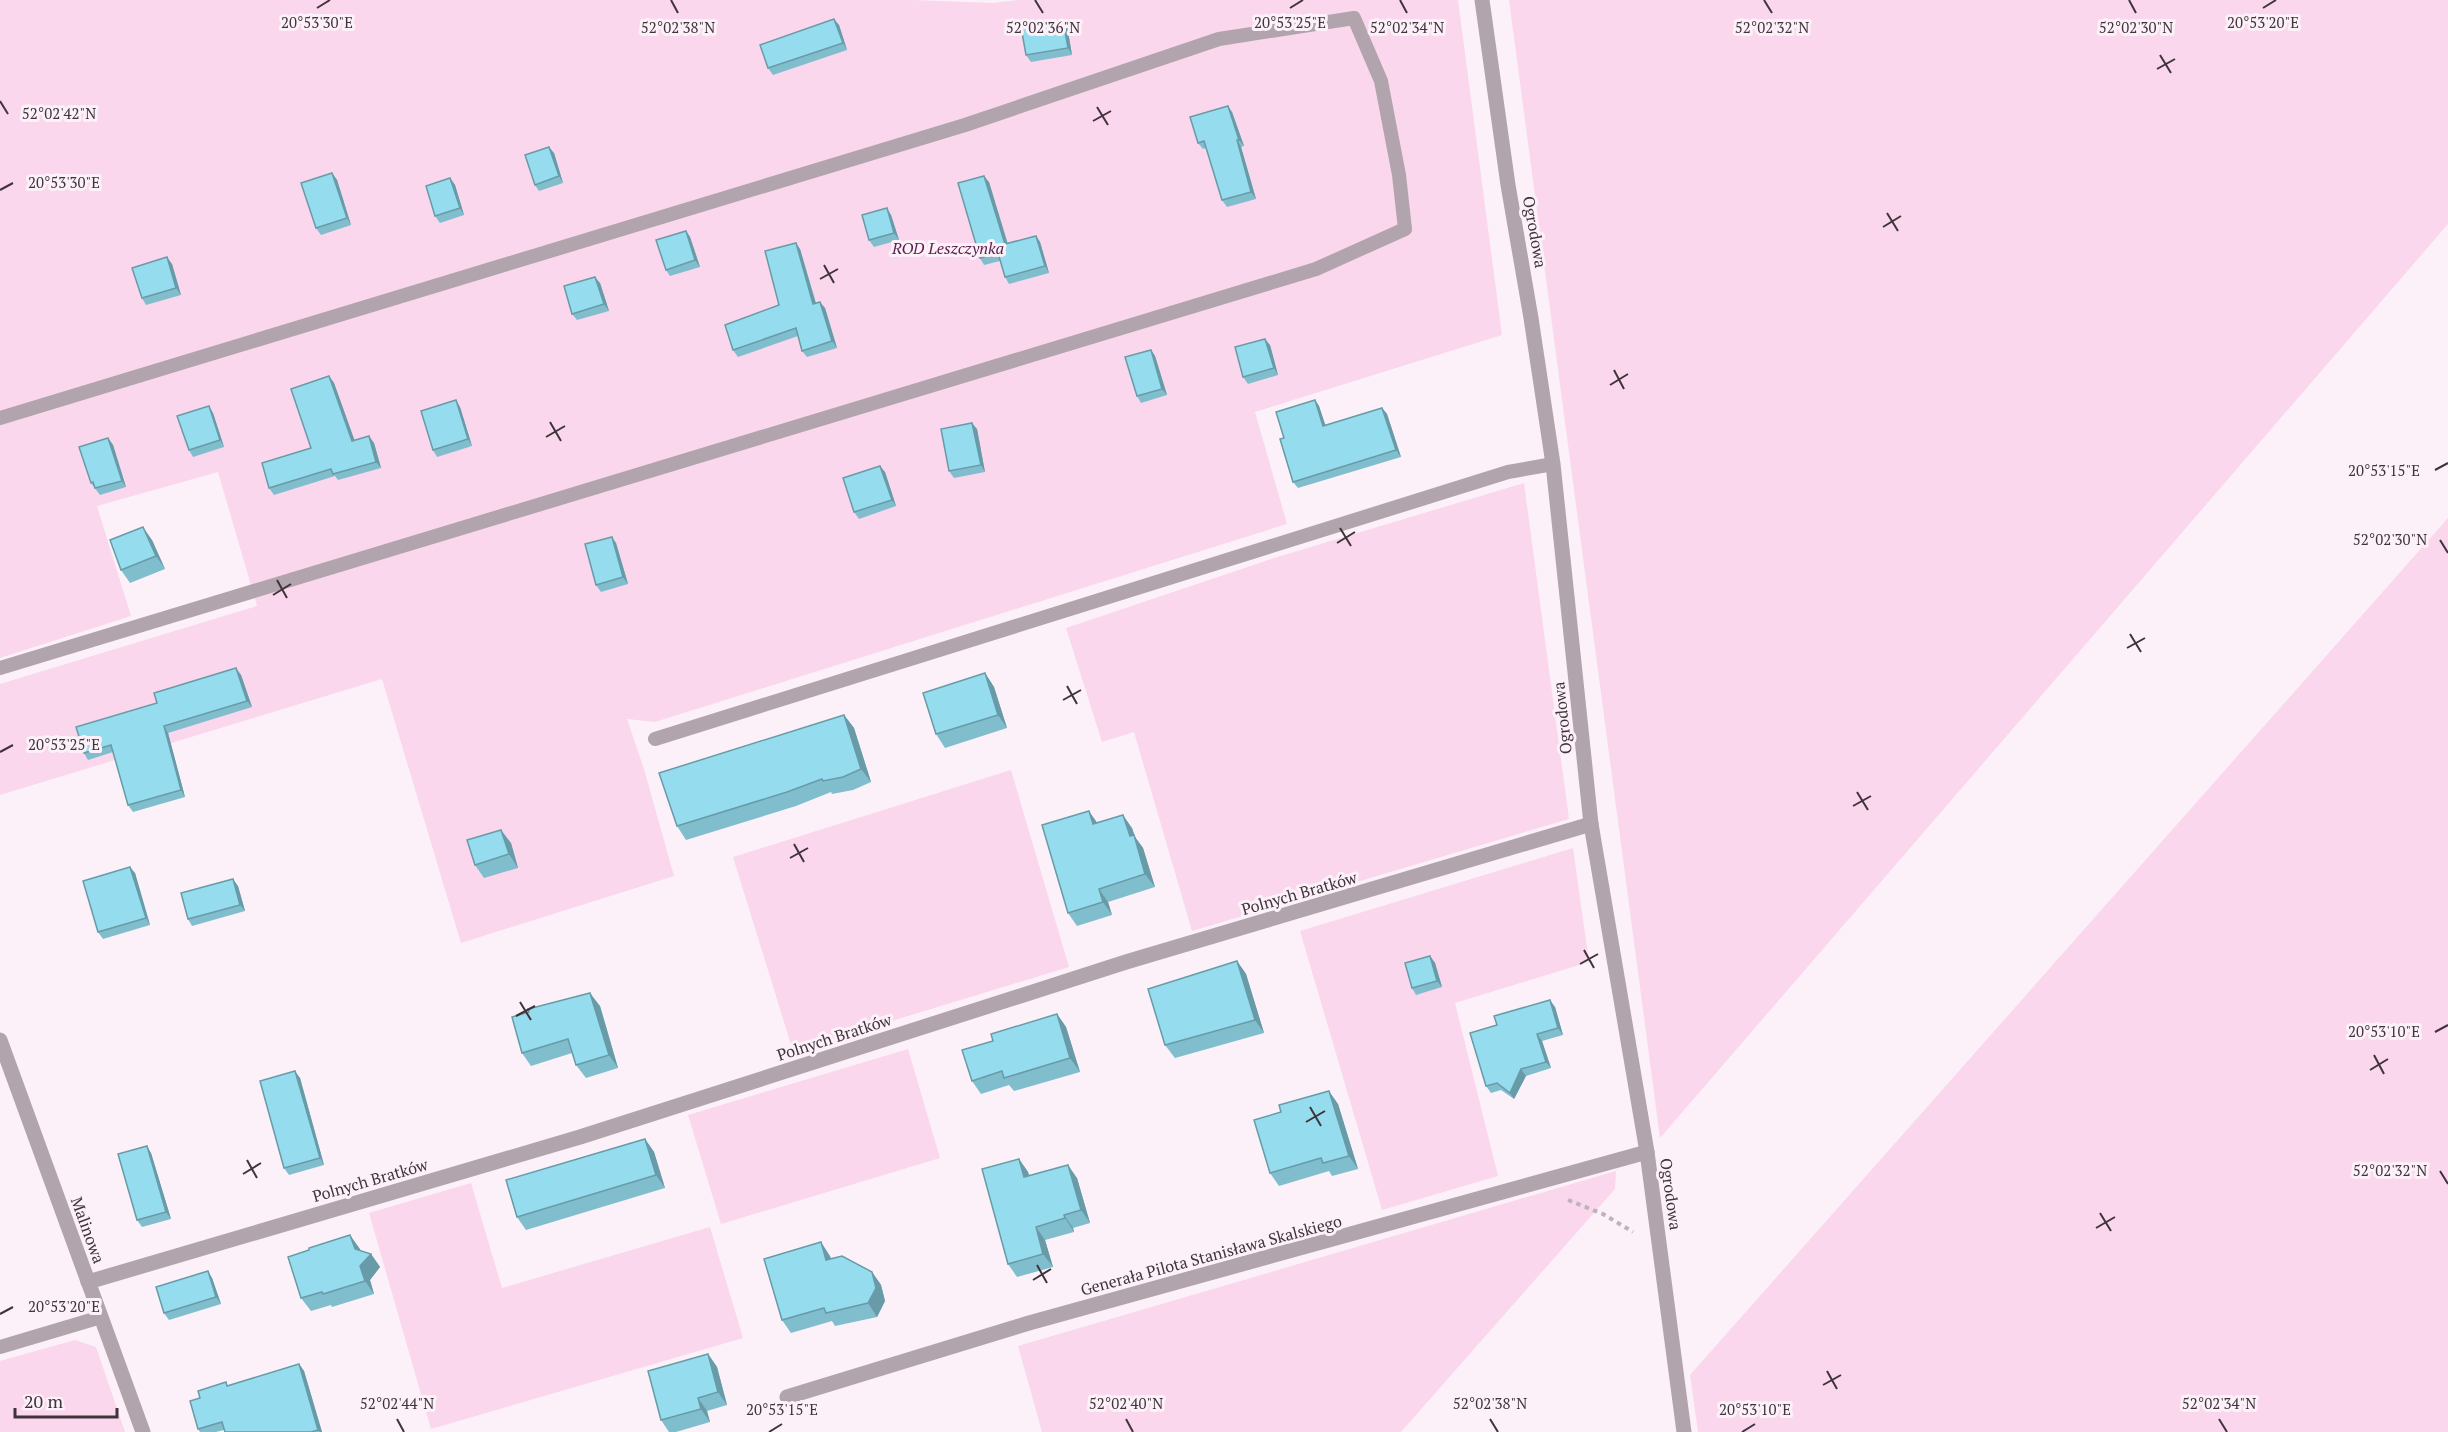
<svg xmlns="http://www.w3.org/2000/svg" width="2448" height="1432" font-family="'PT Serif',serif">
  <rect width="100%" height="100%" fill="#fcf1f8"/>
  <g fill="#fad7ed">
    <path d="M0,0h913l80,3 26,-3h439l44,335 -247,77 32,112 -632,198 -28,-3 17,50 30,107 -213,67 -79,-264 -382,116v-111l257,-78 -39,-134 -121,34 34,110 -131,42z"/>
    <path d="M1509,0h939v224l-788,914z"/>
    <path d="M1524,483l45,336 -377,112 -58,-199 -32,10 -36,-114 208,-70z"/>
    <path d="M2448,518v914h-750l-8,-57z"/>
    <path d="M1011,770l58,197 -276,84 -60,-194z"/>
    <path d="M1573,848l16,114 -134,41 43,173 -116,34 -82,-279z"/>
    <path d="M908,1049l32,109 -219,66 -33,-109z"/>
    <path d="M1616,1171l-1,18 -214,243h-359l-24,-86z"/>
    <path d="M471,1183l31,105 208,-61 33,111 -312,91 -62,-216z"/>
    <path d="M75,1340l21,7 29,85h-125v-71z"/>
  </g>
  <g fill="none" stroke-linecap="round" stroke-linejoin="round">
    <path stroke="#beb3ba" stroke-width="4" stroke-dasharray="4.5 4.5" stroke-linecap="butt" d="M1568,1200l35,14 30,18"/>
    <g stroke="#b1a4ac" stroke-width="14">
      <path d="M0,418l965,-293 254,-86 135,-21 27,63 18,94 6,54 -89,40 -1316,399"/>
      <path d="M655,739l853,-267 45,-8"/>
      <path d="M0,1347l101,-30"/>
    </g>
    <g stroke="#b1a4ac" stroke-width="15">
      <path d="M1482,0l26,185 23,133 22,146 38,360 56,328 37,280"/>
      <path d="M0,1040l143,392"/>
      <path d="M88,1282l492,-145 546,-175 465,-138"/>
      <path d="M787,1397l242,-74 618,-171"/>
    </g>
  </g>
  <g fill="#80becd">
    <path d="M1063,20l4,6 5,29 -41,7 -5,-7z"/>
    <path d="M839,25l8,25 -74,25 -5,-7z"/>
    <path d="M1232,112l12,34 -3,1 15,52 -29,8 -5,-7 -16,-52 -3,1 -5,-6z"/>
    <path d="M554,153l9,30 -24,8 -4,-6z"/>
    <path d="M332,173l5,7 14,45 -30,10 -5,-7z"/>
    <path d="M450,178l5,7 9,30 -24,8 -5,-7z"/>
    <path d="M989,182l18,62 29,-8 4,6 9,31 -40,11 -4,-7 -5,-16 -16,4 -4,-7z"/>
    <path d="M891,215l8,25 -25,7 -5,-7z"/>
    <path d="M686,231l4,6 10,30 -30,9 -4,-6z"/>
    <path d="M800,249l16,54 9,5 12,40 -30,9 -5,-6 -4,-15 -60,21 -5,-7 46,-45z"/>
    <path d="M172,264l9,31 -35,10 -4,-7z"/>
    <path d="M600,283l9,28 -32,9 -5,-6z"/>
    <path d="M1270,345l8,30 -30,9 -5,-7z"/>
    <path d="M1151,350l4,6 12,39 -26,8 -4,-7z"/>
    <path d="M329,376l5,7 20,57 20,3 7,25 -43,12 -3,-4 -61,19 -5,-7 42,-40z"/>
    <path d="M1315,400l4,6 6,19 57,-17 5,6 14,43 -103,31 -5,-6 -9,-44z"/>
    <path d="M460,407l12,39 -35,11 -4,-7z"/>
    <path d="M213,413l11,34 -31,10 -4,-7z"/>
    <path d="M977,429l8,43 -31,6 -5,-7z"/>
    <path d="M108,438l5,7 13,42 -26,8 -9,-12z"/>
    <path d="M885,472l11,34 -37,13 -5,-7z"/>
    <path d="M152,540l13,29 -35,14 -9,-13z"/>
    <path d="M616,543l12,41 -27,8 -5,-7z"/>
    <path d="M985,673l9,14 13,41 -62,20 -9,-14z"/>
    <path d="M241,675l11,32 -84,26 17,64 -52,15 -5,-7 -15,-53 -25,8 -4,-7 73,-50z"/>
    <path d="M844,715l10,13 17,54 -18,8 -21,4 -1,-2 -35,14 -110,34 -9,-14z"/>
    <path d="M1097,822l35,6 3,9 8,11 12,39 -47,15 4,13 -35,11 -9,-13z"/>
    <path d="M511,843l7,25 -34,10 -9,-13z"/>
    <path d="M135,873l15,52 -47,14 -5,-7z"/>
    <path d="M238,886l7,25 -53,15 -4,-7z"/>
    <path d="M1430,956l5,7 7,24 -26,8 -4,-7z"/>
    <path d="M1237,961l9,13 18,59 -89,25 -10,-13z"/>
    <path d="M600,1006l18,62 -32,10 -10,-13 -4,-12 -41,13 -9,-13z"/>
    <path d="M1555,1007l8,28 -21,6 9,27 -25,8 -12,23 -13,-9 -10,3 -5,-7z"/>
    <path d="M1057,1014l9,13 14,45 -66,19 -5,-6 -28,9 -9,-13 21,-40z"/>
    <path d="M300,1078l24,87 -35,10 -5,-7z"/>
    <path d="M1338,1104l20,65 -26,7 -3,-5 -50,15 -9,-13z"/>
    <path d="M645,1139l9,13 11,36 -139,42 -9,-13z"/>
    <path d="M151,1153l20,66 -29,8 -5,-7z"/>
    <path d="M1019,1159l9,13 1,3 48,3 13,45 -17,5 1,4 -29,8 8,27 -36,10 -9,-13z"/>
    <path d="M360,1249v2l11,3 9,13 -10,13 4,14 -42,13 -1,-2 -20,6 -10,-13z"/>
    <path d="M830,1256l1,3 41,13 9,13 4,16 -8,16 -42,9 -3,-5 -41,12 -9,-13z"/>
    <path d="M212,1278l9,26 -52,16 -5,-7z"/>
    <path d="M708,1354l9,13 10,38 -20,6 3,11 -34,10h-7l-8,-12z"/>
    <path d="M299,1364l5,7 18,61h-97l-1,-2 -8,2h-16l-2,-3 2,-31 28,-12z"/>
  </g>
  <g fill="#689ba7">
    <path d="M834,19l5,6 8,25 -4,-7z"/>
    <path d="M1063,20l4,6 5,29 -4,-7z"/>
    <path d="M1228,106l4,6 12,34 -5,-6z"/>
    <path d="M1237,140l4,7 15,52 -5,-7z"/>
    <path d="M549,147l5,6 9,30 -4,-7z"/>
    <path d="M332,173l5,7 14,45 -4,-7z"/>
    <path d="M984,176l5,6 21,69 -5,-7z"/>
    <path d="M450,178l5,7 9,30 -4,-7z"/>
    <path d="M887,208l4,7 8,25 -5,-7z"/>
    <path d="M686,231l4,6 10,30 -5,-7z"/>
    <path d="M1036,236l4,6 9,31 -4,-7z"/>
    <path d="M796,243l4,6 18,62 -5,-7z"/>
    <path d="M167,257l5,7 9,31 -5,-7z"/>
    <path d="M595,277l5,6 9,28 -5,-7z"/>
    <path d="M820,302l5,6 12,40 -5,-7z"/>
    <path d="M1265,339l5,6 8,30 -4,-7z"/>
    <path d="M1151,350l4,6 12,39 -5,-6z"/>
    <path d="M329,376l5,7 23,64 -5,-6z"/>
    <path d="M456,400l4,7 12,39 -4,-7z"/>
    <path d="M1315,400l4,6 9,27 -5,-7z"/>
    <path d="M209,406l4,7 11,34 -4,-7z"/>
    <path d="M1382,408l5,6 14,43 -5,-7z"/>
    <path d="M972,423l5,6 8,43 -4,-7z"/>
    <path d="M369,436l5,7 7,25 -5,-6z"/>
    <path d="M108,438l5,7 13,42 -4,-6z"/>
    <path d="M880,466l5,6 11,34 -4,-6z"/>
    <path d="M143,527l9,13 13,29 -9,-13z"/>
    <path d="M612,537l4,6 12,41 -5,-7z"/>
    <path d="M236,668l5,7 11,32 -5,-6z"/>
    <path d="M985,673l9,14 13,41 -9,-13z"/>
    <path d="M844,715l10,13 17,54 -10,-13z"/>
    <path d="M164,726l4,7 17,64 -4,-7z"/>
    <path d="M1089,811l9,13h-5z"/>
    <path d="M1123,815l9,13 3,9 8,11 12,39 -10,-13 -15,-38z"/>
    <path d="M501,830l10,13 7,25 -9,-14z"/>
    <path d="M130,867l5,6 15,52 -4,-7z"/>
    <path d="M233,879l5,7 7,25 -5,-6z"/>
    <path d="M1099,889l9,13 4,13 -9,-13z"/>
    <path d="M1430,956l5,7 7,24 -5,-6z"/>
    <path d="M1237,961l9,13 18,59 -9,-13z"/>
    <path d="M590,993l10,13 18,62 -9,-13z"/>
    <path d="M1550,1000l5,7 8,28 -5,-7z"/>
    <path d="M1057,1014l9,13 14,45 -10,-14z"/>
    <path d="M1537,1034l5,7 9,27 -5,-6z"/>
    <path d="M1521,1069l5,7 -12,23 -4,-6z"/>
    <path d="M295,1071l5,7 24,87 -4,-7z"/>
    <path d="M1329,1091l9,13 20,65 -9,-13z"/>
    <path d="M645,1139l9,13 11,36 -9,-13z"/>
    <path d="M147,1146l4,7 20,66 -5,-7z"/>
    <path d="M1019,1159l9,13 5,18 -9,-13z"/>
    <path d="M1068,1165l9,13 13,45 -9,-13z"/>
    <path d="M1064,1215l9,13 1,4 -9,-14z"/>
    <path d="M1036,1227l9,13 8,27 -10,-13z"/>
    <path d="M350,1235l10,14 4,13 7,-8 9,13 -10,13 4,14 -9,-13z"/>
    <path d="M821,1242l9,14 5,17 -9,-13z"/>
    <path d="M208,1271l4,7 9,26 -5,-7z"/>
    <path d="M872,1272l9,13 4,16 -8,16 -9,-14z"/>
    <path d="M708,1354l9,13 10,38 -9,-13z"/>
    <path d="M299,1364l5,7 18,61h-2l-2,-2z"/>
    <path d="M698,1398l9,13 3,11 -9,-13z"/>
  </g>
  <g fill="#95ddee" stroke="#689ba7" stroke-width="1.5">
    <path d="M834,19l9,24 -75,25 -8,-23z"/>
    <path d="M1063,20l5,28 -42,7 -5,-28z"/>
    <path d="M1228,106l11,34h-2l14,52 -29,8 -18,-59 -6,2 -8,-26z"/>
    <path d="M549,147l10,29 -24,9 -10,-30z"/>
    <path d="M332,173l15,45 -31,10 -15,-45z"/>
    <path d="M984,176l21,68 31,-8 9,30 -40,11 -7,-24 -18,5 -22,-75z"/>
    <path d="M450,178l10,30 -25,8 -9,-30z"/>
    <path d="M887,208l7,25 -25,7 -7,-25z"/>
    <path d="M686,231l9,29 -29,10 -10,-30z"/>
    <path d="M796,243l17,61 7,-2 12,39 -30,10 -6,-23 -63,22 -8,-25 54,-20 -14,-54z"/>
    <path d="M167,257l9,31 -34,10 -10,-30z"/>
    <path d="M595,277l9,27 -32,10 -8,-28z"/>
    <path d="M1265,339l9,29 -31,9 -8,-30z"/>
    <path d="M1151,350l11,39 -25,7 -12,-39z"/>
    <path d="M329,376l23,65 17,-5 7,26 -43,12 -2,-5 -62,19 -7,-25 49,-15 -20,-59z"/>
    <path d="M456,400l12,39 -35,11 -12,-39z"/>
    <path d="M1315,400l8,26 59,-18 14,42 -103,32 -13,-43 4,-1 -8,-26z"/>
    <path d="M209,406l11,34 -31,10 -12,-34z"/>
    <path d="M972,423l9,42 -32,6 -8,-42z"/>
    <path d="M108,438l14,43 -27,7 -2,-6 -2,1 -12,-36z"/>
    <path d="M880,466l12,34 -38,12 -11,-34z"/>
    <path d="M143,527l13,29 -35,14 -11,-30z"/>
    <path d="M612,537l11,40 -27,8 -11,-41z"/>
    <path d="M236,668l11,33 -83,25 17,64 -53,15 -17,-60 -27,8 -8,-26 81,-24 -3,-10z"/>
    <path d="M985,673l13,42 -62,19 -13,-41z"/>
    <path d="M844,715l17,54 -18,8 -20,4 -1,-2 -35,13 -110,34 -18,-53z"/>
    <path d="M1089,811l4,13 30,-9 7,21 4,-1 11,39 -46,15 4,13 -35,11 -26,-88z"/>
    <path d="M501,830l8,24 -34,11 -8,-25z"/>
    <path d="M130,867l16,51 -48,14 -15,-51z"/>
    <path d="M233,879l7,26 -52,14 -7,-26z"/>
    <path d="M1430,956l7,25 -25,7 -7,-25z"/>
    <path d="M1237,961l18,59 -90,25 -17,-56z"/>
    <path d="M590,993l19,62 -33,10 -8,-26 -46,14 -10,-36 17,-5 -1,-3z"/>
    <path d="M1550,1000l8,28 -21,6 9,28 -25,7 -11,24 -13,-10 -11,3 -16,-53 27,-8 -3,-9z"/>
    <path d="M1057,1014l13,44 -66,20 -2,-7 -30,10 -10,-31 31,-9 -2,-7z"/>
    <path d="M295,1071l25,87 -36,10 -24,-87z"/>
    <path d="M1329,1091l20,65 -26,7 -2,-5 -51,15 -16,-53 27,-8 -2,-7z"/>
    <path d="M645,1139l11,36 -139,42 -11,-37z"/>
    <path d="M147,1146l19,66 -29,8 -19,-66z"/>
    <path d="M1019,1159l5,18 44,-12 13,45 -17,5 1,3 -29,9 7,27 -35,10 -26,-95z"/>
    <path d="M350,1235l5,14 16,5 -11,12 5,15 -42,13 -1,-2 -21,6 -13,-41 21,-7v-2z"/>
    <path d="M821,1242l5,18 16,-4 30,16 4,16 -8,15 -42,10 -2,-5 -42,12 -18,-61z"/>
    <path d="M208,1271l8,26 -52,16 -8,-26z"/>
    <path d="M708,1354l10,38 -20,6 3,11 -40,11 -13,-49z"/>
    <path d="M299,1364l19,66 -7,2h-86l-3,-10 -24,7 -8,-28 10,-3 -2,-7 28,-9 1,4z"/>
  </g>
  <path fill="none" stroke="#40343b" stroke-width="2" d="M671,0l7,13M1035,0l8,13M1400,0l7,13M1764,0l8,13M2129,0l7,13M317,8l13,-8M1290,8l13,-8M2263,8l13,-8M2160,55l11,18M2157,69l18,-10M0,101l8,13M1097,107l11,18M1093,121l18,-10M0,190l13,-7M1887,213l11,18M1883,227l18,-11M824,265l10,18M820,279l18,-10M1614,370l10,19M1610,385l18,-11M550,422l11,19M546,437l19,-11M2435,470l13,-7M1340,528l11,18M2440,540l8,13M1337,543l18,-11M277,580l10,18M273,595l18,-11M2130,634l11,18M2127,648l18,-10M1067,686l10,18M1063,700l18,-10M0,752l13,-7M1857,792l11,18M1853,806l18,-10M794,844l10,18M790,858l18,-10M1584,950l10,18M1580,964l18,-10M520,1002l11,18M516,1016l19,-10M2435,1032l13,-7M2374,1055l10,19M2370,1070l18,-11M1310,1107l11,19M1306,1122l19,-11M247,1160l10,18M2440,1171l8,13M243,1174l18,-11M2100,1213l11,18M2096,1228l19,-11M1037,1265l10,18M1033,1280l18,-11M0,1314l13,-7M1827,1371l10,18M1823,1385l18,-10M397,1419l7,13M1126,1419l7,13M1490,1419l8,13M2219,1419l8,13M769,1432l13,-8M1742,1432l13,-8"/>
  <g text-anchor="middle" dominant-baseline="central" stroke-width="6" stroke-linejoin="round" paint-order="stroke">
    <g font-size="16" fill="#40343b" stroke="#fcf1f8">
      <text transform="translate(1535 232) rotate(80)">Ogrodowa</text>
      <text transform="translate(1562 718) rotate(-96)">Ogrodowa</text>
      <text transform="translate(1299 893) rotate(-16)">Polnych Bratków</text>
      <text transform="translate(834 1037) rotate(-18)">Polnych Bratków</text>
      <text transform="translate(370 1180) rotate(-16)">Polnych Bratków</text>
      <text transform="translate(1671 1194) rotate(82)">Ogrodowa</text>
      <text transform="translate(88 1230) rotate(70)">Malinowa</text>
      <text transform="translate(1211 1255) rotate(-15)">Generała Pilota Stanisława Skalskiego</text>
    </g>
    <g font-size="16" font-style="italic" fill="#5c1f4c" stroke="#fcf1f8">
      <text x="948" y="248">ROD Leszczynka</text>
    </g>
  </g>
  <g font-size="15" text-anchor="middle" fill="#40343b" stroke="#fcf1f8" stroke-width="6" stroke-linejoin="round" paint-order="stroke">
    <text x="317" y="28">20°53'30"E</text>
    <text x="1290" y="28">20°53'25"E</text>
    <text x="2263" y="28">20°53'20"E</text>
    <text x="678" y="33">52°02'38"N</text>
    <text x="1043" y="33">52°02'36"N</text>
    <text x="1407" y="33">52°02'34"N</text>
    <text x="1772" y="33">52°02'32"N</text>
    <text x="2136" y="33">52°02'30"N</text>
    <text x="59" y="119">52°02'42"N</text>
    <text x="64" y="188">20°53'30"E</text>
    <text x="2384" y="476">20°53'15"E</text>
    <text x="2390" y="545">52°02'30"N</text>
    <text x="64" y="750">20°53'25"E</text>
    <text x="2384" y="1037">20°53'10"E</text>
    <text x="2390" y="1176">52°02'32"N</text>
    <text x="64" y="1312">20°53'20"E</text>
    <text x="397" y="1409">52°02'44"N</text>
    <text x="1126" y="1409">52°02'40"N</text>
    <text x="1490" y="1409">52°02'38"N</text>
    <text x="2219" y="1409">52°02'34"N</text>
    <text x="782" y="1415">20°53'15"E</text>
    <text x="1755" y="1415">20°53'10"E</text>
  </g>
  <path d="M15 1408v9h102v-9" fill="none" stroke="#40343b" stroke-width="3"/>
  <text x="24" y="1408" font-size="18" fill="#40343b" stroke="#fcf1f8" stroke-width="4.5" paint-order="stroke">20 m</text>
</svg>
